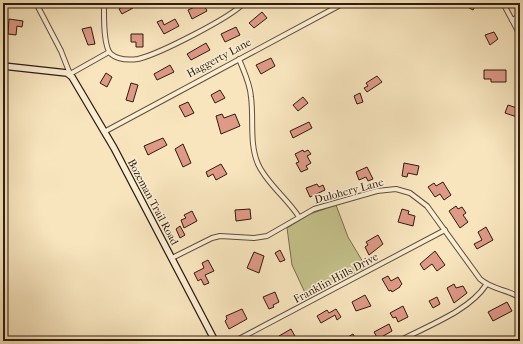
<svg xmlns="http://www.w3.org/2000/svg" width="523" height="344" font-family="'IM FELL French Canon',serif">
  <rect width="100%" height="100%" fill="#f8e5be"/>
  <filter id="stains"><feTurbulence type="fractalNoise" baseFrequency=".005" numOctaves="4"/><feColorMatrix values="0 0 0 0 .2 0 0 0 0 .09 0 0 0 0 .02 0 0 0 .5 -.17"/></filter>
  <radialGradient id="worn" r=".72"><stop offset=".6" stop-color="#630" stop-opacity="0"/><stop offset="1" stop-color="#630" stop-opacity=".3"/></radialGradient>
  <path fill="#c5c28c" stroke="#7a6e4c" d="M336,205l12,32 18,30 -59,30 -15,-32 -5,-37 23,-14z"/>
  <g fill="#df9987" stroke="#2f1b0c">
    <path d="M130,3l3,5 -11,6 -3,-5z"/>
    <path d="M203,3l4,8 -15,8 -4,-9z"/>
    <path d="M460,3h13l3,2 -3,5z"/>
    <path d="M262,12l5,6 -13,10 -5,-5z"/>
    <path d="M9,19l14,2 -1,6 -5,-1 -1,9 -8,-1z"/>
    <path d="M175,19l4,7 -15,8 -7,-12 5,-2 2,5z"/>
    <path d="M91,27l4,17 -7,1 -6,-16z"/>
    <path d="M236,27l4,8 -15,7 -4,-8z"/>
    <path d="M494,32l4,7 -8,6 -5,-10z"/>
    <path d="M131,34h12v13h-7v-5h-5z"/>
    <path d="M206,43l4,7 -19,10 -4,-6z"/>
    <path d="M271,58l4,8 -14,8 -5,-9z"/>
    <path d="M170,65l4,7 -17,8 -3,-6z"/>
    <path d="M484,70h22v12h-15v-3h-7z"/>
    <path d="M106,73l6,4 -5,10 -7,-4z"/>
    <path d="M377,76l5,6 -15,10 -3,-4 4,-2 -2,-3z"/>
    <path d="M131,83l7,2 -5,17 -7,-2z"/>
    <path d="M220,90l5,8 -10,5 -4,-8z"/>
    <path d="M360,93l3,9 -6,2 -3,-8z"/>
    <path d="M303,97l5,6 -10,8 -5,-6z"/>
    <path d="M188,102l6,11 -9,4 -6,-11z"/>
    <path d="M508,105l12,4v9l-15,-5z"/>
    <path d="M222,114l2,4 11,-4 5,12 -19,8 -5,-18z"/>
    <path d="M309,122l3,6 -19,10 -3,-7z"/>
    <path d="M163,138l4,7 -19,10 -4,-9z"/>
    <path d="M183,144l8,19 -8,4 -8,-18z"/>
    <path d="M303,150l1,2 4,-2 3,4 -4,2 4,7 -5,3 2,3 -7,3 -5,-9 3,-1 -4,-8z"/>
    <path d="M404,163l15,3 -2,9 -9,-2 -1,4 -5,-1z"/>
    <path d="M221,164l6,10 -11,6 -3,-6 -5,3 -2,-5z"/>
    <path d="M367,167l6,12 -5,2 -2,-4 -7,3 -3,-8z"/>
    <path d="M443,182l8,13 -7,5 -4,-6 -5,3 -7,-10 6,-4 2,3z"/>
    <path d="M317,184l2,3 4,-2 2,5 -15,7 -4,-9z"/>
    <path d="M456,206l2,3 4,-2 4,6 -3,2 5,7 -8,6 -11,-17z"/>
    <path d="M250,209l1,10 -15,2 -1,-11z"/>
    <path d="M402,209l7,2 -1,3 7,2 -2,10 -15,-4z"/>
    <path d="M192,211l5,10 -13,7 -3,-8 5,-2 -2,-3z"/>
    <path d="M180,226l5,9 -5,3 -4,-9z"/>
    <path d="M486,227l7,13 -16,9 -3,-5 8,-4 -4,-8z"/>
    <path d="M378,235l5,9 -14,11 -4,-8 3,-2 -2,-3z"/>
    <path d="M280,250l5,10 -5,2 -5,-9z"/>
    <path d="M435,251l10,14 -8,6 -5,-7 -8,6 -4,-6z"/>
    <path d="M254,252l10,4 -5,17 -12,-5z"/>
    <path d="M208,260l6,11 -9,4 4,8 -5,2 -3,-6 -3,2 -4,-8 10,-5 -2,-5z"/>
    <path d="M517,262l3,1v14h-4z"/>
    <path d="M388,276l3,5 7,-4 4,7 -2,2v1l-8,5 -1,-2 -2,1 -7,-12z"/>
    <path d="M454,284l2,4 7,-2 4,7 -13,10 -7,-15z"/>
    <path d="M275,292l4,10 -6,3 1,2 -5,2 -6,-12z"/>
    <path d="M365,295l6,11 -15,5 -4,-9z"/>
    <path d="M437,297l3,7 -7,4 -4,-7z"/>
    <path d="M507,302l5,9 -19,10 -5,-9z"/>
    <path d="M403,306l5,11 -10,5 -2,-5 -3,1 -3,-5z"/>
    <path d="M242,309l5,10 -18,10 -4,-8 2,-2 -1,-3z"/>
    <path d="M336,309l5,8 -4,3 -2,-5 -14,8 -4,-7 10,-6 2,3z"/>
    <path d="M389,324l3,7 -14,8 -4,-7z"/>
    <path d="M291,329l5,9 -6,3h-9l-2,-5z"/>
    <path d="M353,334l4,7h-16z"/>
  </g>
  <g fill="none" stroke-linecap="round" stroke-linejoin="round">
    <defs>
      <g id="street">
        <path d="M36,3l25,48 9,23 39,-22"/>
        <path d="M104,3c0,11 -1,44 7,51 7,6 19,6 27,5 21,-5 92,-41 106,-56"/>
        <path d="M503,3l17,32"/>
        <path d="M512,20l8,-4"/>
        <path d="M239,59c5,13 11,24 12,38 3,22 -2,46 7,67 9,20 29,34 41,53"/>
        <path d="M104,132l240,-129"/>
        <path d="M172,258l40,-20 8,-2 34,2 13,-2 47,-27 63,-18 19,-2 14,4 17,13 53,73c12,11 28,10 40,19"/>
        <path d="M235,341l210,-111"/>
        <path d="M399,341c28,-15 70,-30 87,-56"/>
      </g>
      <path id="secondary" d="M3,66l64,7 5,4 42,71 101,193"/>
    </defs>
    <use href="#street" stroke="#614e38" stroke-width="6"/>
    <use href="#secondary" stroke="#2f1b0c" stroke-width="8"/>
    <use href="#street" stroke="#faeed5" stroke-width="4"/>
    <use href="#secondary" stroke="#faeed5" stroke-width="5.5"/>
  </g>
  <g text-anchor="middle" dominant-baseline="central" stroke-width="3" stroke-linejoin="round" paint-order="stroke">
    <g font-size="11" fill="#2f1b0c" stroke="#faeed5">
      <text transform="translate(219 58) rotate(-28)">Haggerty Lane</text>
      <text transform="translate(349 191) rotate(-15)">Dulohery Lane</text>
      <text transform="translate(153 202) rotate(62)">Bozeman Trail Road</text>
      <text transform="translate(336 278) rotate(-28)">Franklin Hills Drive</text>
    </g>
  </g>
  <rect width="523" height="344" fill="none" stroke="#f8e5be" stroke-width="16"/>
  <rect x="4" y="4" width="515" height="336" fill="none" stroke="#2f1b0c" stroke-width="2"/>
  <rect x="8" y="8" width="507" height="328" fill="none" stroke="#2f1b0c"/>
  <rect width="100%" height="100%" filter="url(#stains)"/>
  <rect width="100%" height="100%" fill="url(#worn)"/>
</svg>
